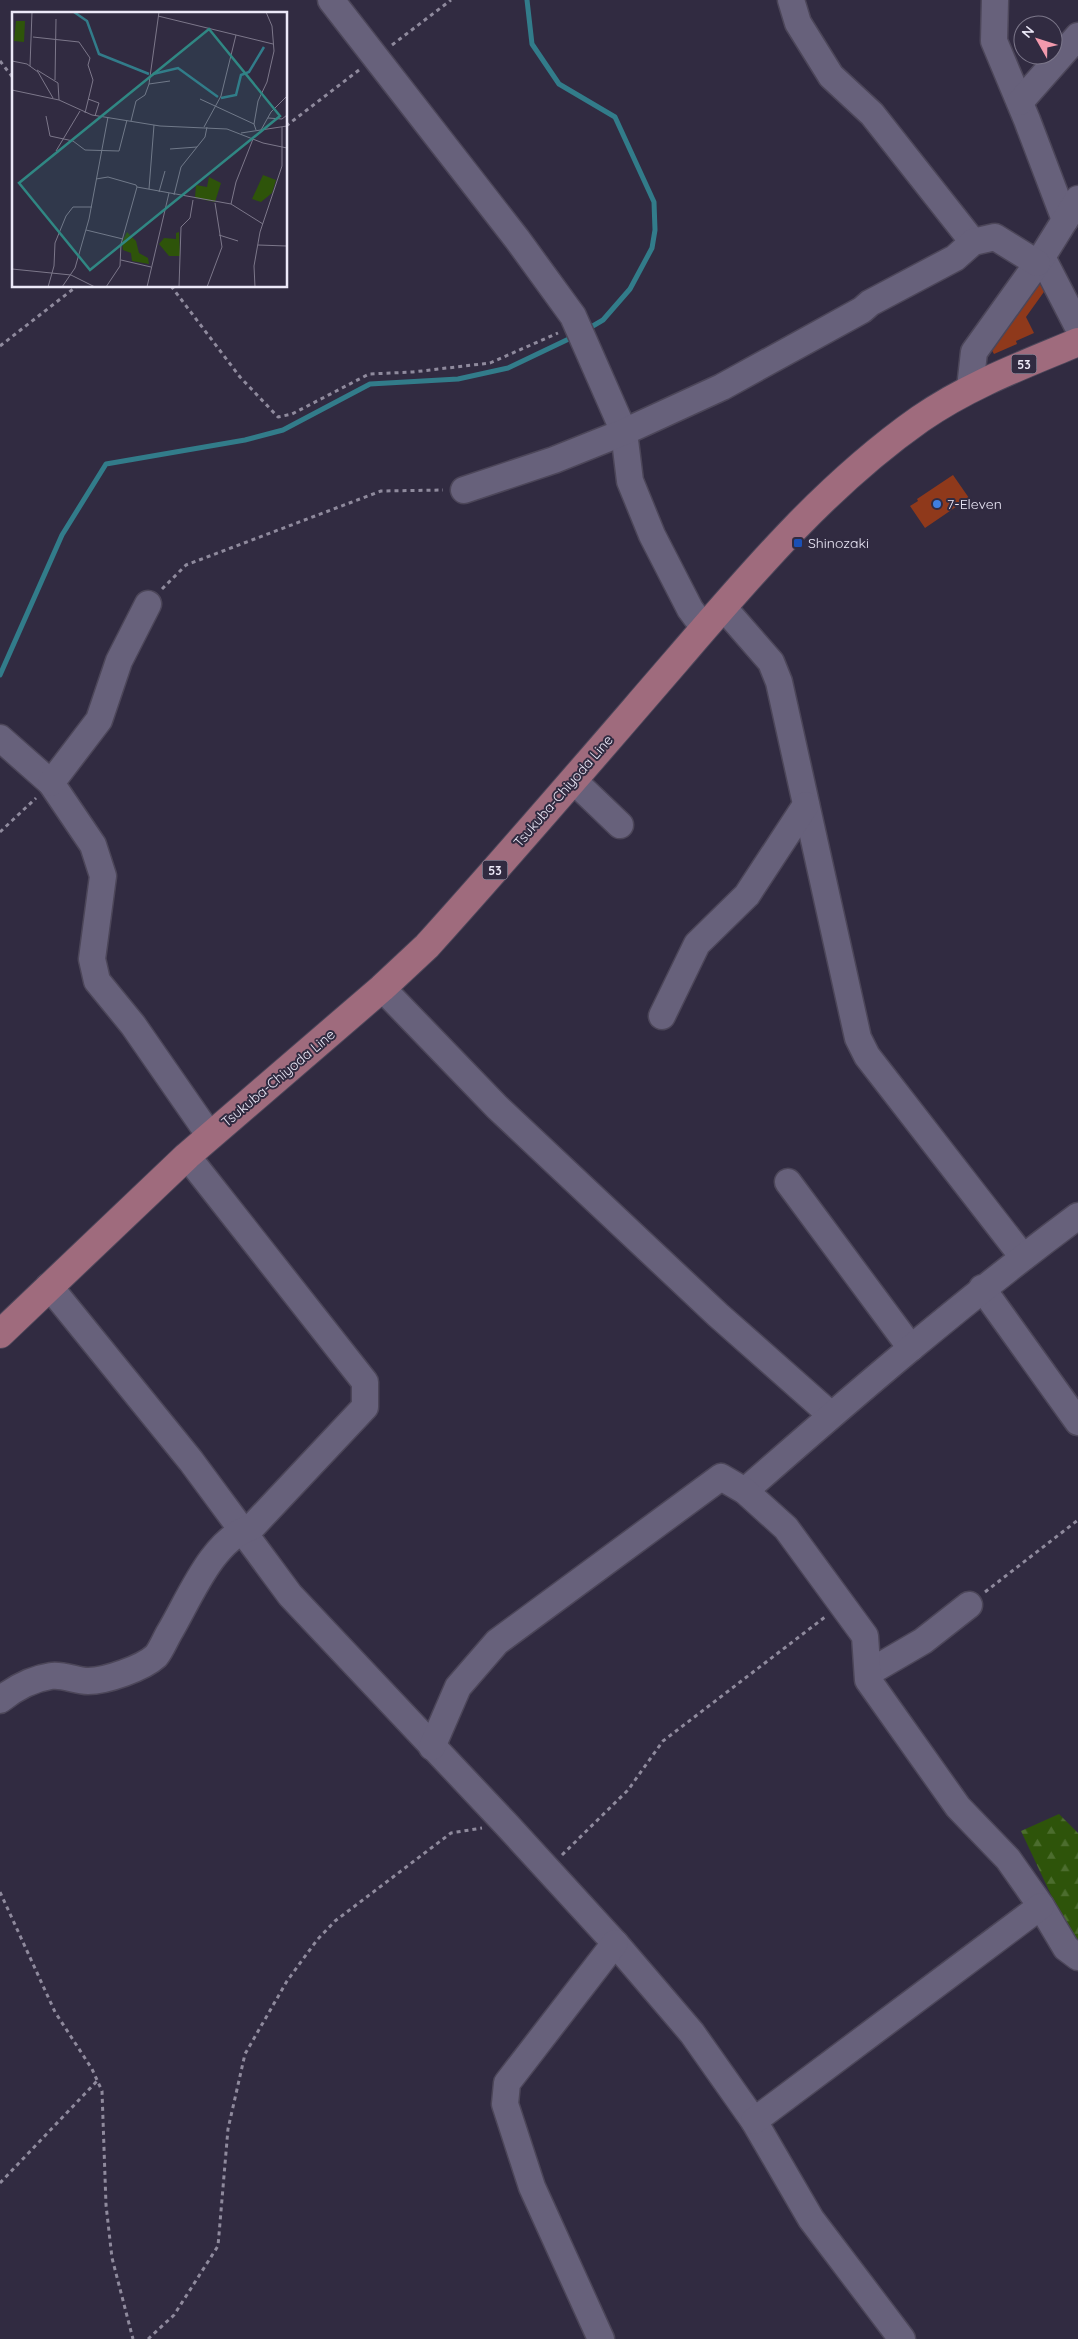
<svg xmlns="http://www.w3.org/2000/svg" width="1078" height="2339" font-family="Quicksand,sans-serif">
  <defs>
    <pattern id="forest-firs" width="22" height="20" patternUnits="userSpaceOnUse" patternTransform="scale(1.25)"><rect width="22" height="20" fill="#2e540a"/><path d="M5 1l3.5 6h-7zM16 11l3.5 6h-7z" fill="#4c6d2e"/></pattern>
  </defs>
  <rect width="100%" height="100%" fill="#312b41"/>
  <path fill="url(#forest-firs)" d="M1059,1814l19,19v109l-11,-13 -46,-98z"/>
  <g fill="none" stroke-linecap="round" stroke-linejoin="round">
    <g stroke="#327c8a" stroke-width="5">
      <path d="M527,0l5,44 27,40 56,33 39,85 1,28 -3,18 -22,41 -27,31 -17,10"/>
      <path d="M0,675l62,-140 44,-71 139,-24 38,-10 87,-46 88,-5 50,-11 67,-32"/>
    </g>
  </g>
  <g fill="#8f391b">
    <path d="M1036,282l10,7 -20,28 8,16 -18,8 1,3 -23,10 -4,-7z"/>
    <path d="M953,475l16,23 -44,30 -15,-22 8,-5 -1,-2z"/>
  </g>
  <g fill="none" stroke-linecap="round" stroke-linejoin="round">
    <defs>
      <g id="minor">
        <path d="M331,0l186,239 56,77 51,116 6,49 22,54 38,74 14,19"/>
        <path d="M791,0l7,23 33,53 41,38 101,128"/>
        <path d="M995,0l-1,41 33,79 38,100"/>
        <path d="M1020,102l58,-66"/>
        <path d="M1042,257l36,70"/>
        <path d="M970,388l4,-36 68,-95 36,-58"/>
        <path d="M464,490l90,-30 70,-28 98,-45 140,-77 8,-7 85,-45 18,-16 22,-5 42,26"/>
        <path d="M723,607l48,55 8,20 79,356 9,18 156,201"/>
        <path d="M0,738l51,45 42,62 10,31 -11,83 5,22 36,44 77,111"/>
        <path d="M573,780l47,45"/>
        <path d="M51,783l48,-63 20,-59 29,-57"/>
        <path d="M382,988l115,119 221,208 113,100"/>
        <path d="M662,1016l35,-72 50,-49 59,-90"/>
        <path d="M788,1182l123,166"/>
        <path d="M49,1286l142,175 99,134 216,229 109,119 77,90 62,88 57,98 91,120"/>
        <path d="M982,1288l96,134"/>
        <path d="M745,1491c108,-95 217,-189 333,-275"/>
        <path d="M868,1673l55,-32 46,-36"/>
        <path d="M0,1700c15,-12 31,-21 51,-24 12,-2 25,5 37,5 18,0 55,-13 68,-25 5,-6 9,-16 13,-23 20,-33 43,-94 83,-106l113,-120v-25l-178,-226"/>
        <path d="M432,1747l26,-60 39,-45 224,-165 24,14 41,37 79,108 3,44 90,127 50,52 33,47 25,42 12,9"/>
        <path d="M754,2121l287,-215"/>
        <path d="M601,2339l-69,-152 -27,-83 2,-21 108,-140"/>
      </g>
      <path id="major" d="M0,1334l187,-178 195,-168 45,-42c85,-94 167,-190 250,-286 74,-86 149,-175 243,-241 49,-34 103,-54 158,-77"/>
    </defs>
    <use href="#minor" stroke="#4c4659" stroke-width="29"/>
    <use href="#major" stroke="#4c4659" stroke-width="30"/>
    <g stroke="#8f8a9d" stroke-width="3" stroke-dasharray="4 4" stroke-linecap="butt">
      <path d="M392,45l59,-45"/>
      <path d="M0,61l14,18"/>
      <path d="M286,126l73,-56"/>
      <path d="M171,286l69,91 38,40 14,-3 77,-40 44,-2 77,-9 68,-30"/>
      <path d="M0,346l77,-60"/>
      <path d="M162,589l24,-24 195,-74 62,-1"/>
      <path d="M0,832l36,-34"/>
      <path d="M985,1592l93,-72"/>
      <path d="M562,1855l66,-65 35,-49 162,-124"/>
      <path d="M0,1892l55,120 37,57 10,22 4,114 6,53 21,81"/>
      <path d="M0,2183l97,-102"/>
      <path d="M148,2339l26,-24 44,-69 10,-117 17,-75 42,-73 30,-41 18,-19 116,-88 31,-5"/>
    </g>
    <use href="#minor" stroke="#67617b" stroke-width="26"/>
    <use href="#major" stroke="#9f6b7d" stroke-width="28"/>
  </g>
  <circle fill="#3f7fe0" stroke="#312b41" stroke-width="2" cx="937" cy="504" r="5"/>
  <rect fill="#1a4fb4" stroke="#312b41" stroke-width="2" x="793" y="538" width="10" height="10" rx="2.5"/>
  <g text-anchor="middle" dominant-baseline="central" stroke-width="4" stroke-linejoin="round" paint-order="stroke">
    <g fill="#312b41" stroke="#b4b0c1" stroke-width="1">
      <rect x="1011.5" y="354.5" width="25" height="19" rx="4"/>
      <rect x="482.5" y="860.5" width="25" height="19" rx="4"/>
    </g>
    <g font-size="12" font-weight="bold" fill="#ece9f8">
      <text x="1024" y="364">53</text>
      <text x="495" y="870">53</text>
    </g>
    <g font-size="14" fill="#ece9f8" stroke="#312b41" text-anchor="start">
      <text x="947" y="504">7-Eleven</text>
      <text x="808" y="543">Shinozaki</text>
    </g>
    <g font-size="14" fill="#ece9f8" stroke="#312b41">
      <text transform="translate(563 791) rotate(-49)">Tsukuba-Chiyoda Line</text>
      <text transform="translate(278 1078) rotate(-40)">Tsukuba-Chiyoda Line</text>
    </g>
  </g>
  <g transform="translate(12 12)">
    <rect width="275" height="275" fill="#312b41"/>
    <path d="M4,9h9l-1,21 -10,-1z" fill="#2e540a"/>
    <path d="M251,163l13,5 -4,13 -11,9 -9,-3zM197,165l12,6 -6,19 -20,-4 1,-13 11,2zM115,220l9,9 3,12 9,5 1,6 -17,-3 -1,-8 -8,-3 -1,-8zM167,220l1,24h-11l-10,-12 5,-6 12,1v-6z" fill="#2e540a"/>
    <path fill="none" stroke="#327c8a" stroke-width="2.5" d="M62,0l13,9 12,33 50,20M141,62l25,-6 40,29M209,86l15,-3 5,-20 8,-3 15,-25"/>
    <path fill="none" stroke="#7c778a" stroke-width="1" d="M146,4l115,28M21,25l46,5 11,16 -2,7 5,15 -8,33M0,49l15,3 11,8 15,26M18,54l2,-54M25,58l21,13 1,17M43,68l1,-61M137,72l21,-3M0,78l47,10 33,15 68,11 67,3 36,14 24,5M76,87l11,4 -4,13M188,87l54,25M34,104l4,20 23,5 12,9 34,1 8,-31M256,106l14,1 5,-4M119,109l5,-20 9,-6 4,-11 10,-72M192,115l17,-31 15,-61M244,118l-2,-6 4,-23 9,-19 7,-31 -2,-25 -6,-14M249,118l10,-18 16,-16M229,121l46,-7M158,137l27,-2M44,139l24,-40M84,167l12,-2 28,8 1,2 94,17 32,20M137,177l5,-64M147,180l6,-21M162,183l7,-28 24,-30 2,-10M219,192l5,-22 17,-43M74,218l37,9M207,223l19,6M246,233l29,1M109,248l30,7M0,257l59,6 24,12M36,275l6,-21 1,-23 11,-27 7,-9h19M50,275l13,-19 14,-49 19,-102M94,275l14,-21 1,-22 16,-57M135,275l22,-94M167,275l2,-60 9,-9 3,-18M195,275l15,-40 -7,-44M243,275l-1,-21 6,-34 22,-66v-39"/>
    <path fill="#308783" fill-opacity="0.15" stroke="#308783" stroke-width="2.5" d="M197,17l71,87 -190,154 -71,-87z"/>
    <rect width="275" height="275" fill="none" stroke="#ece9f8" stroke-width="2.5"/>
  </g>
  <g transform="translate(1038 40) rotate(309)"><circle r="24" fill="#312b41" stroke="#7c778a"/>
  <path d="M0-4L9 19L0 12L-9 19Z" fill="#f29aad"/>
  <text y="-8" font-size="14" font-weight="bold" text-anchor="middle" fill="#ece9f8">N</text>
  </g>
</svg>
